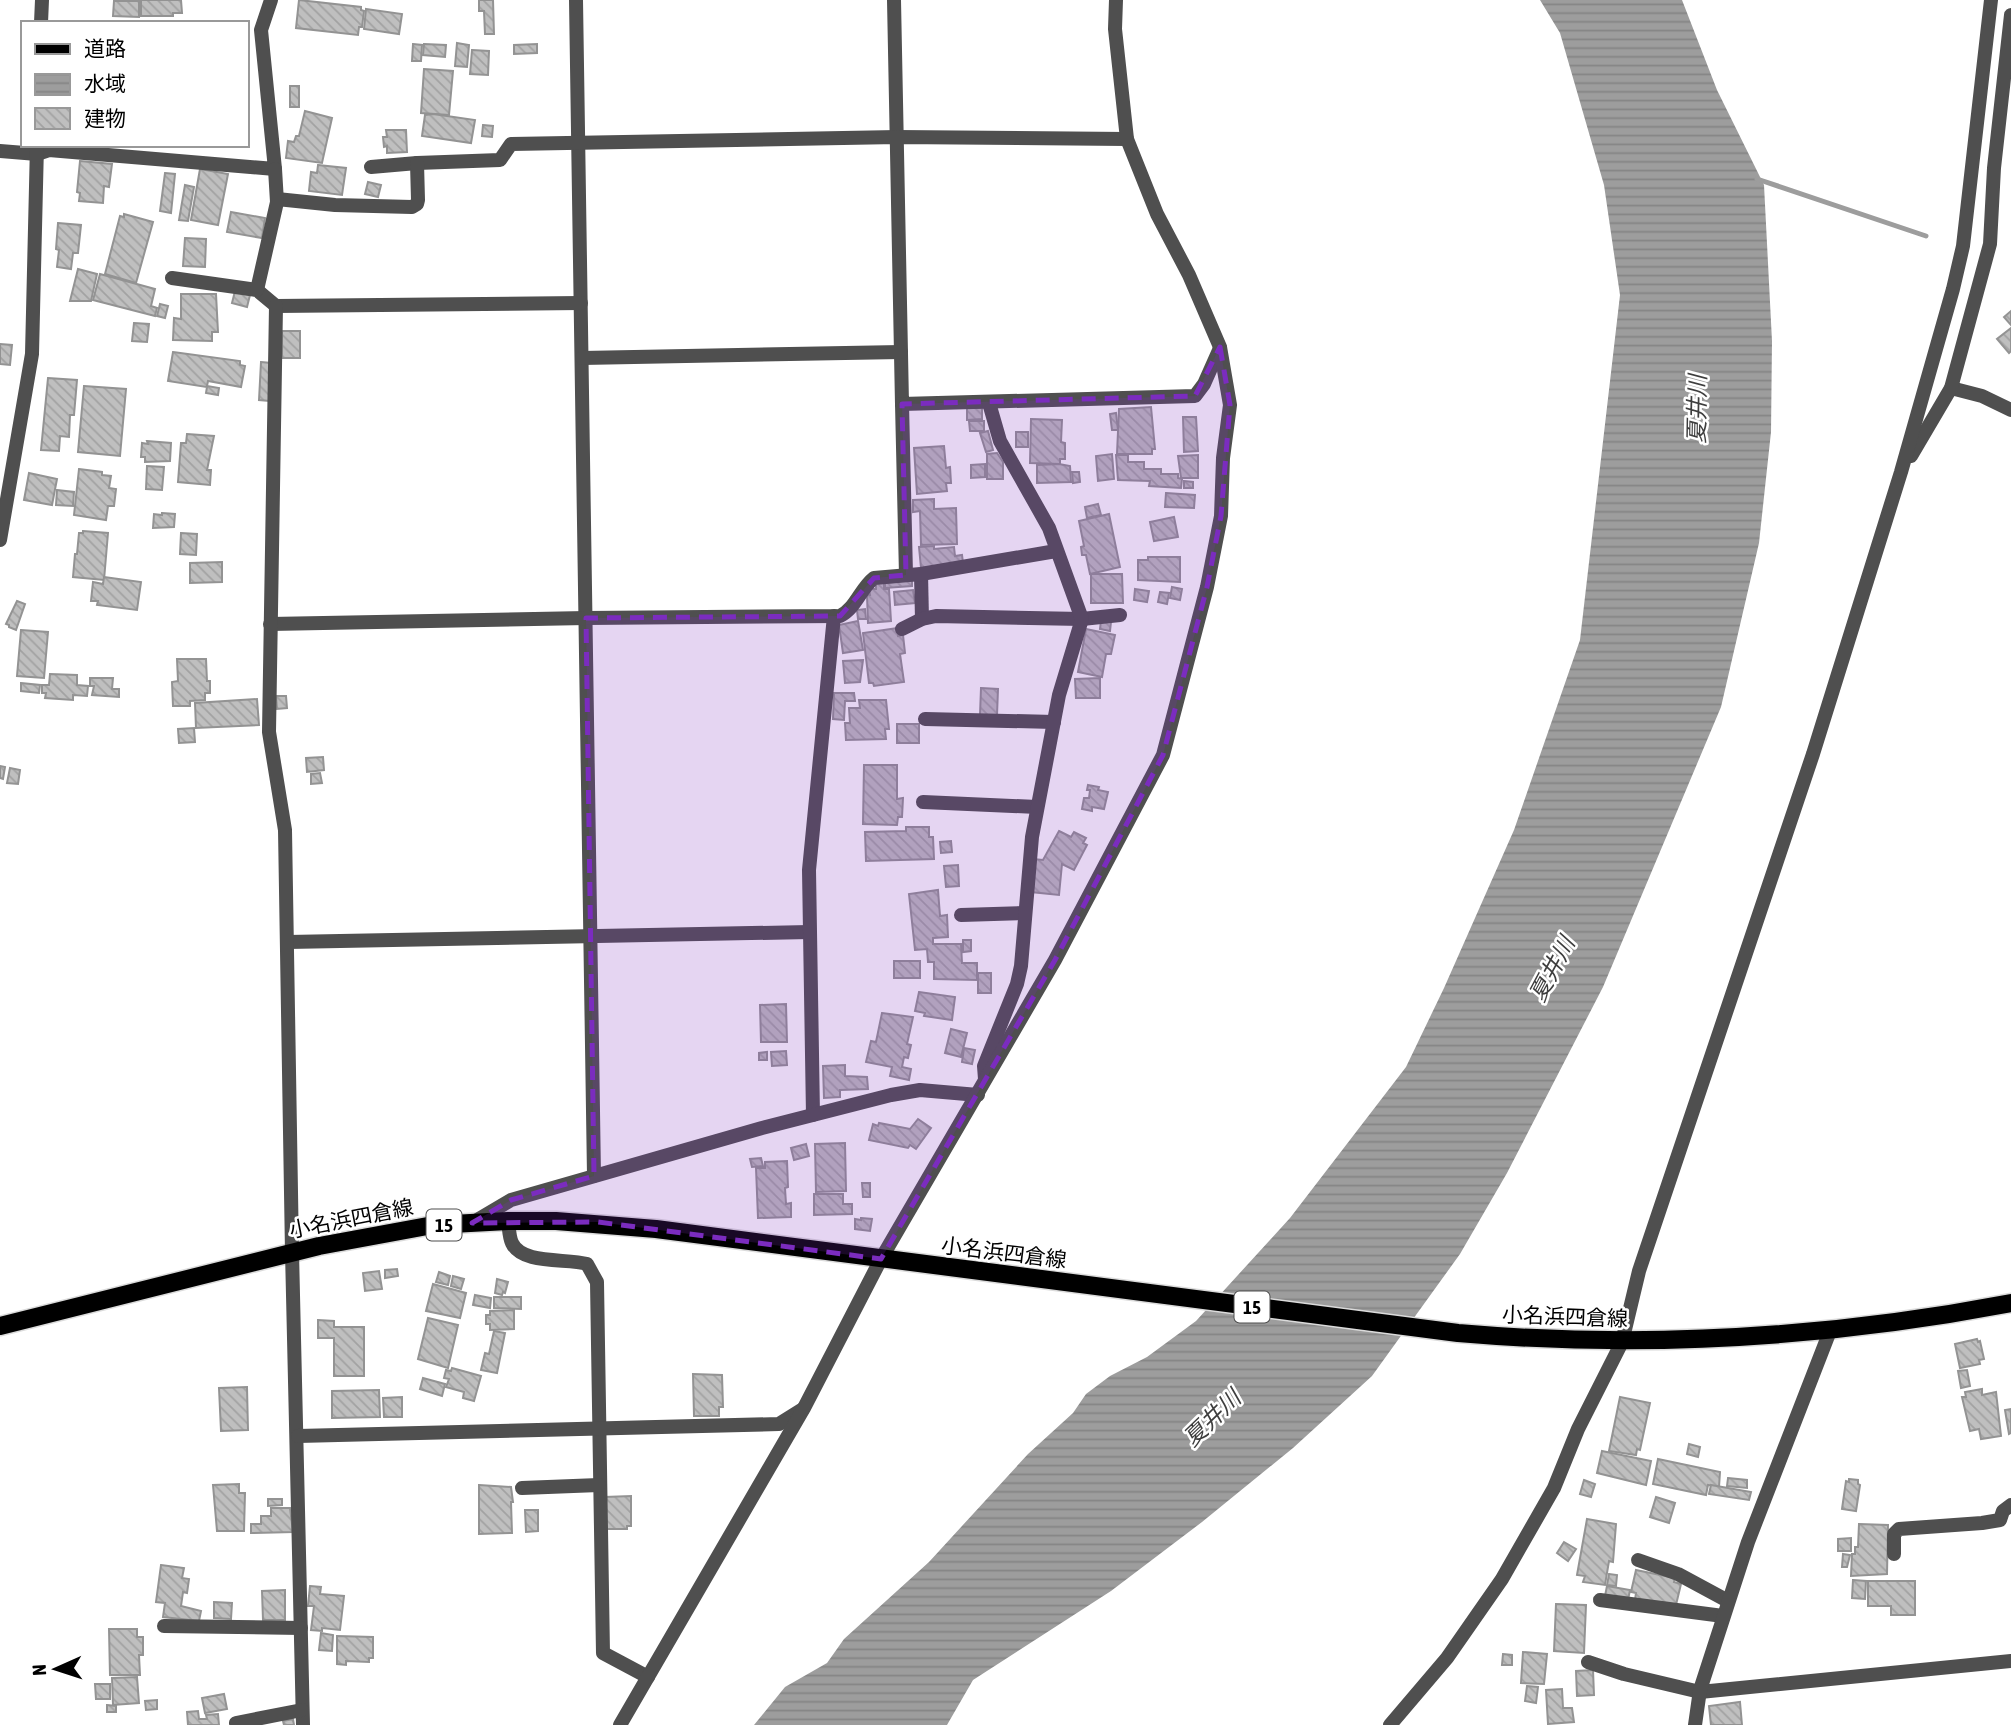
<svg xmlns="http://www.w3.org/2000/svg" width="2011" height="1725" font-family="'Asap Condensed','Noto Sans JP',sans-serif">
  <defs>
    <pattern id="water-rules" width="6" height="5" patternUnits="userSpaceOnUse" patternTransform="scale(1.75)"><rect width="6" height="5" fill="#9d9d9d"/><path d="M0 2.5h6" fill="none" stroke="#858585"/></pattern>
    <pattern id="building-back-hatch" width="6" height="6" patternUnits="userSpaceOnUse" patternTransform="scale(1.75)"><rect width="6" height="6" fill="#bfbfbf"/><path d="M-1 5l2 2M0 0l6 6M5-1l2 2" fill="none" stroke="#a2a2a2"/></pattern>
  </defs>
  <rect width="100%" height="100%" fill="#fff"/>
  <path fill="url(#water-rules)" d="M1540,0h142l35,90 47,95 8,156 -1,91 -12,111 -38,164 -118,280 -96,186 -47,81 -88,122 -79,72 -91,74 -91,69 -138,89 -26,45h-193l31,-38 42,-24 17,-24 85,-77 99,-108 45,-41 13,-19 24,-18 37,-19 49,-36 94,-103 116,-151 38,-79 70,-158 66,-190 40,-345 -16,-110 -44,-152z"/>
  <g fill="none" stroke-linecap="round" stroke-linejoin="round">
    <path stroke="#9d9d9d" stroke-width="5" d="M1757,179l169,57"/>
  </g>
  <g fill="url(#building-back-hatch)" stroke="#939393" stroke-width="2">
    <path d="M141,0h40l1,13h-9v3h-32z"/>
    <path d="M299,0l62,7v3l3,1 -2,16h-3l-1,8 -62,-7z"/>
    <path d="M479,0h14l1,34h-9l-1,-23h-5z"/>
    <path d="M114,1h25v16l-26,-1z"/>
    <path d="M366,9l36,5 -3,20 -35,-5z"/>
    <path d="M457,43l12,2 -2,22 -12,-1z"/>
    <path d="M413,44l9,1 -1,16h-9z"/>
    <path d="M424,44l22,1 -1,12 -22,-2z"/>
    <path d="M537,44v9l-23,1v-9z"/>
    <path d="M472,50l17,1 -1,24 -18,-1z"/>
    <path d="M424,69l29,2 -4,44 -28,-2z"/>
    <rect x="290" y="86" width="9" height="21"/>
    <path d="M305,111l27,7 -10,45 -36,-5 2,-17 6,1 2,-6h3z"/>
    <path d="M433,114l42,6 -4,23 -49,-7 3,-21z"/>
    <path d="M483,125l10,1 -1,11 -10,-1z"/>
    <path d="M386,130h20l1,22 -20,1v-7l-3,1 -1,-10h4z"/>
    <path d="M80,161l32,3 -3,23 -5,-1 -1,17 -24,-2 1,-8 -3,-1z"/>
    <path d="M318,165l28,3 -4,27 -33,-4 2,-19 6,1z"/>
    <path d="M200,169l28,5 -10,51 -27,-5z"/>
    <path d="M165,173l10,1 -4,39 -11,-2z"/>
    <path d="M368,182l13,3 -3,12 -13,-3z"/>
    <path d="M185,185l9,2 -6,34 -9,-1z"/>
    <path d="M231,212l34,6 -3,20 -35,-6z"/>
    <path d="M124,214l29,8 -17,61 -31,-9 15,-58 4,1z"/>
    <path d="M58,223l23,2 -3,28h-5l-2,16 -14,-2 2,-17 -3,-1z"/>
    <path d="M185,238l21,1 -1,28 -22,-1z"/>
    <path d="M78,269l19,5 -6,27h-21z"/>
    <path d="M100,274l55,15 -4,17 6,2 -2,8 -62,-16z"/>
    <path d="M235,291l15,4 -3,12 -15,-4z"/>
    <path d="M181,294h35l2,38h-6v9l-39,-1 1,-22 7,1z"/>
    <path d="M160,304l8,2 -3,12 -8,-2z"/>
    <path d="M2011,311v14l-7,-8z"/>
    <path d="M134,323l15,1 -2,18 -15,-1z"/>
    <path d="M2011,328v23l-2,2 -12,-14z"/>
    <rect x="282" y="331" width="18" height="27"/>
    <path d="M0,344l12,1 -2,20 -10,-1z"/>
    <path d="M173,352l67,9v4l5,1 -4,21 -33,-6 -1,5 12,2 -1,7 -12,-2 1,-6 -39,-6z"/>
    <path d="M261,362l10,1 -2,38 -10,-1z"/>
    <path d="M48,378l29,2 -3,35h-4l-1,22 -9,-1 -1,15 -18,-1z"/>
    <path d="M84,386l42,3 -6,67 -42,-4z"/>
    <path d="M1151,407l4,42h-3v5h-35l2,-45z"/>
    <path d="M967,408h15v11l-15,1z"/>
    <path d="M1116,413l2,17h-6l-2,-16z"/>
    <path d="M1183,417h13l2,34 -14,1z"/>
    <path d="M1031,419l31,1 -1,22 4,1v16h-5v5l-30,-1z"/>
    <path d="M969,421h15v10h-14z"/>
    <path d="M988,431l5,19 -7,2 -6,-19z"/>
    <rect x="1016" y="432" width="12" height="15"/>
    <path d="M187,434l27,2 -7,34h4l-1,15 -32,-3 3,-39h5z"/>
    <path d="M147,441l24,2 -1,18 -25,1v-5h-4l1,-14 6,1z"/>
    <path d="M944,446l2,22 4,-1 1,16h-5l1,8 -30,3 -3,-46z"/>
    <path d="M997,453l6,9v17h-16v-25z"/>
    <path d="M1112,454l2,25 -16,2 -2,-25z"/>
    <path d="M1116,455h12v7h16v7h17v5h17v4l4,1 -1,9 -32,-2 1,-5 -32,-1z"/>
    <path d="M1198,455v23h-17l-3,-22z"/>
    <path d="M985,464v13l-14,1v-13z"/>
    <path d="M1059,464l11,2 1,16 -34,1v-18z"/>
    <path d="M147,466l17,1 -2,23 -16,-1z"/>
    <path d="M79,469l23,3v3l9,1 -2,12 7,1 -2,17h-6l-2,14 -32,-5z"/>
    <path d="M1072,472h7l1,10 -7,1z"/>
    <path d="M29,473l28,6 -5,26 -28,-5z"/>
    <path d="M1184,481l9,1v6h-9z"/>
    <path d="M57,490l17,2 -1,14 -17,-1z"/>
    <path d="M1166,493l29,2 -1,13 -29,-1z"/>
    <path d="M934,499v10l22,-1 1,36 -36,1 -1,-34 -7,1v-12z"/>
    <path d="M1098,504l3,11 -14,3 -2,-11z"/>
    <path d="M162,513l13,1 -1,13 -21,1 1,-14 8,1z"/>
    <path d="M1109,514l11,53 -30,7 -4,-19h-4l-1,-8 3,-1 -5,-25z"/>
    <path d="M1174,517l4,20 -24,4 -4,-19z"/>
    <path d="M83,531l25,2 -4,47 -31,-3 2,-23h2l2,-21h4z"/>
    <path d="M181,533l16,1 -1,21 -16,-1z"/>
    <path d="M934,546v3l20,-2 1,9 7,-1 1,8 -42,5 -2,-21z"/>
    <path d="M1148,557h32v25l-42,-2v-20h10z"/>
    <path d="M222,562v20l-32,1v-20z"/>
    <path d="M1091,574h31l1,29h-32z"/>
    <path d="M104,577l37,5 -4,28 -40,-5 1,-4h-7l2,-19 10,2z"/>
    <path d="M912,580v6l-27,2v-5z"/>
    <path d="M876,583h8v6h5l2,32 -23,2 -1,-28h3l-1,-6h7z"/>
    <path d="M1172,587l10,2 -2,11 -10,-2z"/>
    <path d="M1135,589l14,2 -2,11 -13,-2z"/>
    <path d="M913,590l2,13 -20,2 -1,-13z"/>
    <path d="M1160,592l9,1 -2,11 -9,-2z"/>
    <path d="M17,601l8,3 -9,26 -7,-3v-2l-3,-1z"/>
    <path d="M865,609l1,10h-8l-1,-9z"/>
    <path d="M858,621l5,29 -20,3 -4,-28z"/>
    <path d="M1101,621l10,1 -1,9 -10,-2z"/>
    <path d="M898,628v8l5,-1 2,18 -5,1 4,28 -30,4 -1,-3h-4l-6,-50z"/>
    <path d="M1086,629l29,6 -4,19h-5l-4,23 -24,-5z"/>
    <path d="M21,630l27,2 -4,46 -27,-2z"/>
    <path d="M177,659h29l1,22h3v12h-5v7l-15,1v5h-17l-1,-24 6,-1z"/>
    <path d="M863,660l-3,22 -15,1 -2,-22z"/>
    <path d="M50,674l27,1v10l11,1 -1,10 -14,-1v5l-28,-2 1,-5h-4v-8h7z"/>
    <path d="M90,678h23l-1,11h7v8l-27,-2 2,-9h-4z"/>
    <path d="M1100,678v20h-24l-1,-19z"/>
    <path d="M21,683l19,2 -1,8 -18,-2z"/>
    <path d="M981,688l17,1 -1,26h-17z"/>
    <path d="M834,693h20l1,8h-10l-1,19 -11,-1z"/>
    <path d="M276,696h10l1,12 -10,1z"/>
    <path d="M257,699l2,26 -63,3 -1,-25z"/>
    <path d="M859,700h27l3,29h-4l1,10 -40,1 -1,-17h5l-1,-15h11z"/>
    <rect x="897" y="724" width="22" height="19"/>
    <path d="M194,728l1,14 -16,1 -1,-14z"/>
    <path d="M323,757l1,13 -17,2 -1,-14z"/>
    <path d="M864,765h33v34l6,-1 -1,19h-4l-1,8 -34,-1z"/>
    <path d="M0,766l5,1 -2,12 -3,-1z"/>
    <path d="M10,768l10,2 -2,14 -11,-1z"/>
    <path d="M320,773l2,10 -11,1v-10z"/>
    <path d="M1088,785l11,2 -1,3 10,2 -4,17 -12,-2v4l-10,-2 2,-11h5l1,-8h-3z"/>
    <path d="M906,827h23v10h4l1,22 -68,2 -1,-29 41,-1z"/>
    <path d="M1059,831l12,6 3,-5 12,6 -3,5 4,2 -13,25 -12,-6 -3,31 -28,-3 3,-33 9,1z"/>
    <path d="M951,841l1,11 -11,1 -1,-11z"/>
    <path d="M958,865l1,21 -13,1 -2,-21z"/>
    <path d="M938,890l2,26 7,-1 1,22 -15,1v6h28l1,19h15v17l-43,-1v-17h-6l-1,-13 -12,1 -6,-56z"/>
    <path d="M963,940h8v11l-8,1z"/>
    <rect x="894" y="961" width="26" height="17"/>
    <rect x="978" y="973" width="13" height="20"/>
    <path d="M919,992l36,5 -3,23 -28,-4 1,-3 -10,-2z"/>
    <path d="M786,1004l1,38h-26l-1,-37z"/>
    <path d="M882,1013l31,4 -6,27 4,1 -3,13 -4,-1 -2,10 9,2 -2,11 -19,-4 2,-9 -26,-5 5,-21 5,1z"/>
    <path d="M951,1029l16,4 -6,24 -16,-4z"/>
    <path d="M964,1048l11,2 -3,14 -10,-2z"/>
    <path d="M786,1051l1,14 -15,1 -1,-14z"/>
    <path d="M767,1052v8h-8v-7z"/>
    <path d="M845,1065v11l22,1 1,12 -28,1v7l-16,1 -1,-32z"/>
    <path d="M918,1119l13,9 -15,21 -6,-4 -2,3 -39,-8 4,-16 5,2 1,-3 31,6z"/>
    <path d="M845,1143l1,48 -30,1 -1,-48z"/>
    <path d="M806,1144l3,12 -15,4 -3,-12z"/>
    <path d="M761,1158l2,8 -11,1 -2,-8z"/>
    <path d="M787,1161l1,26 -3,1 1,16 5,-1v14l-33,1 -2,-50h9v-6z"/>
    <path d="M862,1183h8v14h-7z"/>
    <path d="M814,1194h29v10h9v10l-38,1z"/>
    <path d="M861,1218l11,1 -2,12 -15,-2v-10l6,1z"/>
    <path d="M397,1269l1,7 -13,2v-8z"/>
    <path d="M379,1271l3,18 -17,2 -2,-18z"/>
    <path d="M439,1272l11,4 -2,9 -12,-3z"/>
    <path d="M453,1276l11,3 -3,10 -10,-3z"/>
    <path d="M497,1279l11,3 -3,11 -2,-1 -1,3 -7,-2z"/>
    <path d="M433,1284l33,9 -6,25 -34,-7z"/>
    <path d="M475,1295l16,3 -1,10 -17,-3z"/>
    <path d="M494,1297h27v12l-27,-1z"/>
    <path d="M514,1310v19l-24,1v-6h-4v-9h4v-4z"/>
    <path d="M428,1318l30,7 -10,43 -30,-9z"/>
    <path d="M318,1320l16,1v6h30v49h-30v-38h-16z"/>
    <path d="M494,1331l11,2 -8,40 -16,-3 4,-17 4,1z"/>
    <path d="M1977,1339l1,3 2,-1 4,18 -5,1 1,4 -20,4 -5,-24z"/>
    <path d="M452,1368l29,8 -7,25 -11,-3 1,-6 -18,-5 3,-8 -5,-1 2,-8 5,1z"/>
    <path d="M1967,1370l3,16 -9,2 -3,-17z"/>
    <path d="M693,1374l29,1 1,32h-4v9h-25z"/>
    <path d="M423,1378l22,6 -3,12 -22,-7z"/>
    <path d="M247,1387l1,43 -27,1 -2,-43z"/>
    <path d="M1982,1389v6l14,-3 5,44 -20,3 -2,-10 -9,2 -8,-34h4l-1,-5z"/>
    <path d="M379,1390l1,27 -48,1v-27z"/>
    <path d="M402,1397v20h-18l-1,-19z"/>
    <path d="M1620,1397l30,6 -10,47 -3,-1 -1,6 -27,-4z"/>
    <path d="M2011,1409v24l-2,1 -4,-24z"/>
    <path d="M1689,1444l11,3 -2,10 -11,-3z"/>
    <path d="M1602,1451l49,10 -5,24 -49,-12z"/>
    <path d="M1658,1459l62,13 -1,15 -11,-2 -2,10 -53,-11z"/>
    <path d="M1728,1478l19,2v8l-20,-2z"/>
    <path d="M1849,1479l9,1v4l2,1 -4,26 -14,-2 4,-28 3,1z"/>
    <path d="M1584,1480l11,4 -4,13 -11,-3z"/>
    <path d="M239,1484v9h6l-1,38h-27l-4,-46z"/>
    <path d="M479,1485l32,2 2,15h-2l1,31 -33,1z"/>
    <path d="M1711,1485l40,7 -2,8 -40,-6z"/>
    <path d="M631,1496v30h-4v3h-22v-32z"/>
    <path d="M1656,1497l19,6 -6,20 -19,-6z"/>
    <path d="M268,1499h14v6l-14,1z"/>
    <path d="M271,1508h19l3,24 -42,1v-9h10v-8h10z"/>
    <path d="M525,1510h13v21l-12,1z"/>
    <path d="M1587,1519l29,5 -3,38 -4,-1 -4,24 -22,-3 2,-6 -8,-1z"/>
    <path d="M1859,1524l29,1 -1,49 -36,2 1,-22h3v-7h3z"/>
    <path d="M1851,1538v13h-13v-12z"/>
    <path d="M1564,1542l12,7 -8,12 -11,-8z"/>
    <path d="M1843,1554l7,1 -3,12h-5z"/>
    <path d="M161,1565l23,3 -2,10 7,1 -2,14 -4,-1 -2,14 20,5 -2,10 -36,-4 2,-14 -9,-1z"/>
    <path d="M1636,1570l39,8 -1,4 7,2 -6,25 -40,-9 1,-7 -5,-1z"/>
    <path d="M1609,1574l8,1 -1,11 -9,-1z"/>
    <path d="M1853,1580l13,1 -1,18 -13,-1z"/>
    <path d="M1868,1581h47v34h-24v-9h-23z"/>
    <path d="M310,1586l11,1 -1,7 24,2 -4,34 -18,-2v3l-11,-1 3,-24h-6z"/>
    <path d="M1607,1586l23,4 -2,10 -23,-4z"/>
    <path d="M285,1590v30h-22l-1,-29z"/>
    <path d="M214,1602l18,1 -1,16 -17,-1z"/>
    <path d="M1556,1604l30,1 -2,48 -30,-2z"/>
    <path d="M109,1629h28v8h6v18h-4l1,20h-30z"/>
    <path d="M321,1633l12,2 -1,16 -13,-1z"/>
    <path d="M337,1636l36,1v21h-4v4l-23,-1v4l-9,-1z"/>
    <path d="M1523,1652l24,2 -3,30 -23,-1z"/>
    <path d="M1503,1654l9,1v10h-10z"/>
    <path d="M1593,1670l1,25 -17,1 -1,-25z"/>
    <path d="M137,1677l2,26 -26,2 -1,-27z"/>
    <path d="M95,1684h15v15h-14z"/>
    <path d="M1527,1686l11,1 -2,16 -11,-2z"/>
    <path d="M1562,1689l1,19h9l2,14 -26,2 -2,-34z"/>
    <path d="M224,1694l3,15 -22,4 -3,-15z"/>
    <path d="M157,1700v9l-11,1 -1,-9z"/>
    <path d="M1740,1702l2,23h-31l-2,-19z"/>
    <path d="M107,1705l9,1v6h-9z"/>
    <path d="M198,1711l1,8h8l-1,-4 12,-1 1,11h-31l-1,-13z"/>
    <path d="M293,1719l1,6h-10l-1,-4z"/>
  </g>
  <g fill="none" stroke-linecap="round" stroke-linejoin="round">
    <defs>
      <path id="primary" d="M0,1326l319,-80 114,-21 75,-4h48l100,8 802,104c186,16 370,5 553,-30"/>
    </defs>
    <use href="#primary" stroke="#dbdbdb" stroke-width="21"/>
    <g stroke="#4f4f4f" stroke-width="14">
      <path d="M576,0l18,1176"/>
      <path d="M894,0l8,404 293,-8 9,-12 16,-36"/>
      <path d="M0,151l37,3 12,-4 226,19 -14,-139 10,-30"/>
      <path d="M371,167l46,-4 83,-3 11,-16 386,-7 230,2"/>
      <path d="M277,199l58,6 77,2 5,-3 1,-4 -1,-37"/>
      <path d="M172,278l85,12 19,16 305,-3"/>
      <path d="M257,290l20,-88 -2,-33"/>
      <path d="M582,358l319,-6"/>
      <path d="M1951,388l31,8 29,14"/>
      <path d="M902,404l4,171"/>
      <path d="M1911,456l40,-68 39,-144 4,-76 17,-153"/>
      <path d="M921,574l1,45"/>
      <path d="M270,624l316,-6 254,-2c16,-8 20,-27 34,-38l47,-4 135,-23"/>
      <path d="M902,629l20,-10 14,-3 146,3 38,-4"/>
      <path d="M925,719l129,3"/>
      <path d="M923,802l114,5"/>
      <path d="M961,915l64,-2"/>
      <path d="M288,942l521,-10"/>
      <path d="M985,1079l-1,-13 33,-82 4,-18 11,-129 27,-142 23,-76 -33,-91 -49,-87 -11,-38"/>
      <path d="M813,1115l-4,-245 25,-254"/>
      <path d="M508,1221c1,6 1,16 4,22 10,22 55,15 75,21l10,18 6,371 45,24"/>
      <path d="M472,1223l39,-23 251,-72 129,-33 29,-5 58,5"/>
      <path d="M292,1252l11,473"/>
      <path d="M298,1436l481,-12 24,-15"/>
      <path d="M522,1488l77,-3"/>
      <path d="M1894,1554v-20l5,-5 83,-6 18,-3 3,-9 8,-6"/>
      <path d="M1638,1560l40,14 50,27"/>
      <path d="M1600,1600l123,16"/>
      <path d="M164,1626l137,2"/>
      <path d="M1588,1662l36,12 76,18 311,-31"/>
      <path d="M236,1723l66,-13"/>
      <path d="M620,1725l184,-317 77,-149 174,-299 108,-205 44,-168 14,-71 2,-58 7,-53 -10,-58 -31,-72 -32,-61 -30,-75 -12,-110 1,-29"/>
      <path d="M1390,1725l57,-67 55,-79 52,-91 24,-59 44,-87 17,-71 174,-517 88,-282 52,-183 10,-43 28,-246"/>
      <path d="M1695,1725l5,-35 48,-148 82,-211"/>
    </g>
    <g stroke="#4f4f4f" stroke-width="14">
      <path d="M41,23l1,-23"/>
      <path d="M276,306l-7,426 16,98 7,422"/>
      <path d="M0,540l32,-186 5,-209"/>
    </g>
    <use href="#primary" stroke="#000" stroke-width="18"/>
  </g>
  <path fill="#7b2cbf" fill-opacity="0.2" stroke="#7b2cbf" stroke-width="5" stroke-dasharray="14 9" stroke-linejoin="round" d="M1220,347l10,58 -9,111 -14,71 -44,168 -108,205 -174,299 -283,-37 -126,1 39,-23 83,-24 -8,-558 254,-2 34,-38 32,-3 -4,-171 293,-8z"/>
  <g text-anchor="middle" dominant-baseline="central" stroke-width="5" stroke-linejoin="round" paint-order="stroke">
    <g fill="#fff" stroke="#4c4c4c" stroke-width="2">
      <rect x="426.5" y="1209.5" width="35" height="31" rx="5"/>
      <rect x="1234.5" y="1291.5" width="35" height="31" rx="5"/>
    </g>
    <g font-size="19" font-weight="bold" fill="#000">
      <text x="444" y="1225">15</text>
      <text x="1252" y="1307">15</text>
    </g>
    <g font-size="21" fill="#000" stroke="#fff">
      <text transform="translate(351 1218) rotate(-11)">小名浜四倉線</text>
      <text transform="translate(1004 1252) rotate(7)">小名浜四倉線</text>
      <text transform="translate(1565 1316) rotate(2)">小名浜四倉線</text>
    </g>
    <g font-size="23" font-style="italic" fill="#3e3e3e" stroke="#fff">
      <text transform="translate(1697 409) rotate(-89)">夏井川</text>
      <text transform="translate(1552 969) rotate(-62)">夏井川</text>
      <text transform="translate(1212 1418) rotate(-44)">夏井川</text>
    </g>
  </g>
  <rect x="21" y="21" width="228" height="126" fill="#ffffff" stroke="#999999" stroke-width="2"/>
  <rect x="35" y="44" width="35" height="10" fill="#000000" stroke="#999999" stroke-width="2"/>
  <text x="84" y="56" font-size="21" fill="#000000">道路</text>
  <rect x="35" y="74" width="35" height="21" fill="url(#water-rules)" stroke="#999999" stroke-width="2"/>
  <text x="84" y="91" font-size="21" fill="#000000">水域</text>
  <rect x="35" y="108" width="35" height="21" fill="url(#building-back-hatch)" stroke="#999999" stroke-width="2"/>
  <text x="84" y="126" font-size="21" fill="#000000">建物</text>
  <g transform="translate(56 1669) rotate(267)" stroke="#ffffff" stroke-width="5" paint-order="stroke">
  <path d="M0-5L12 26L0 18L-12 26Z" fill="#000000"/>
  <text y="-10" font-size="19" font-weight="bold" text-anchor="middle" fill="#000000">N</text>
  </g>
</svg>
